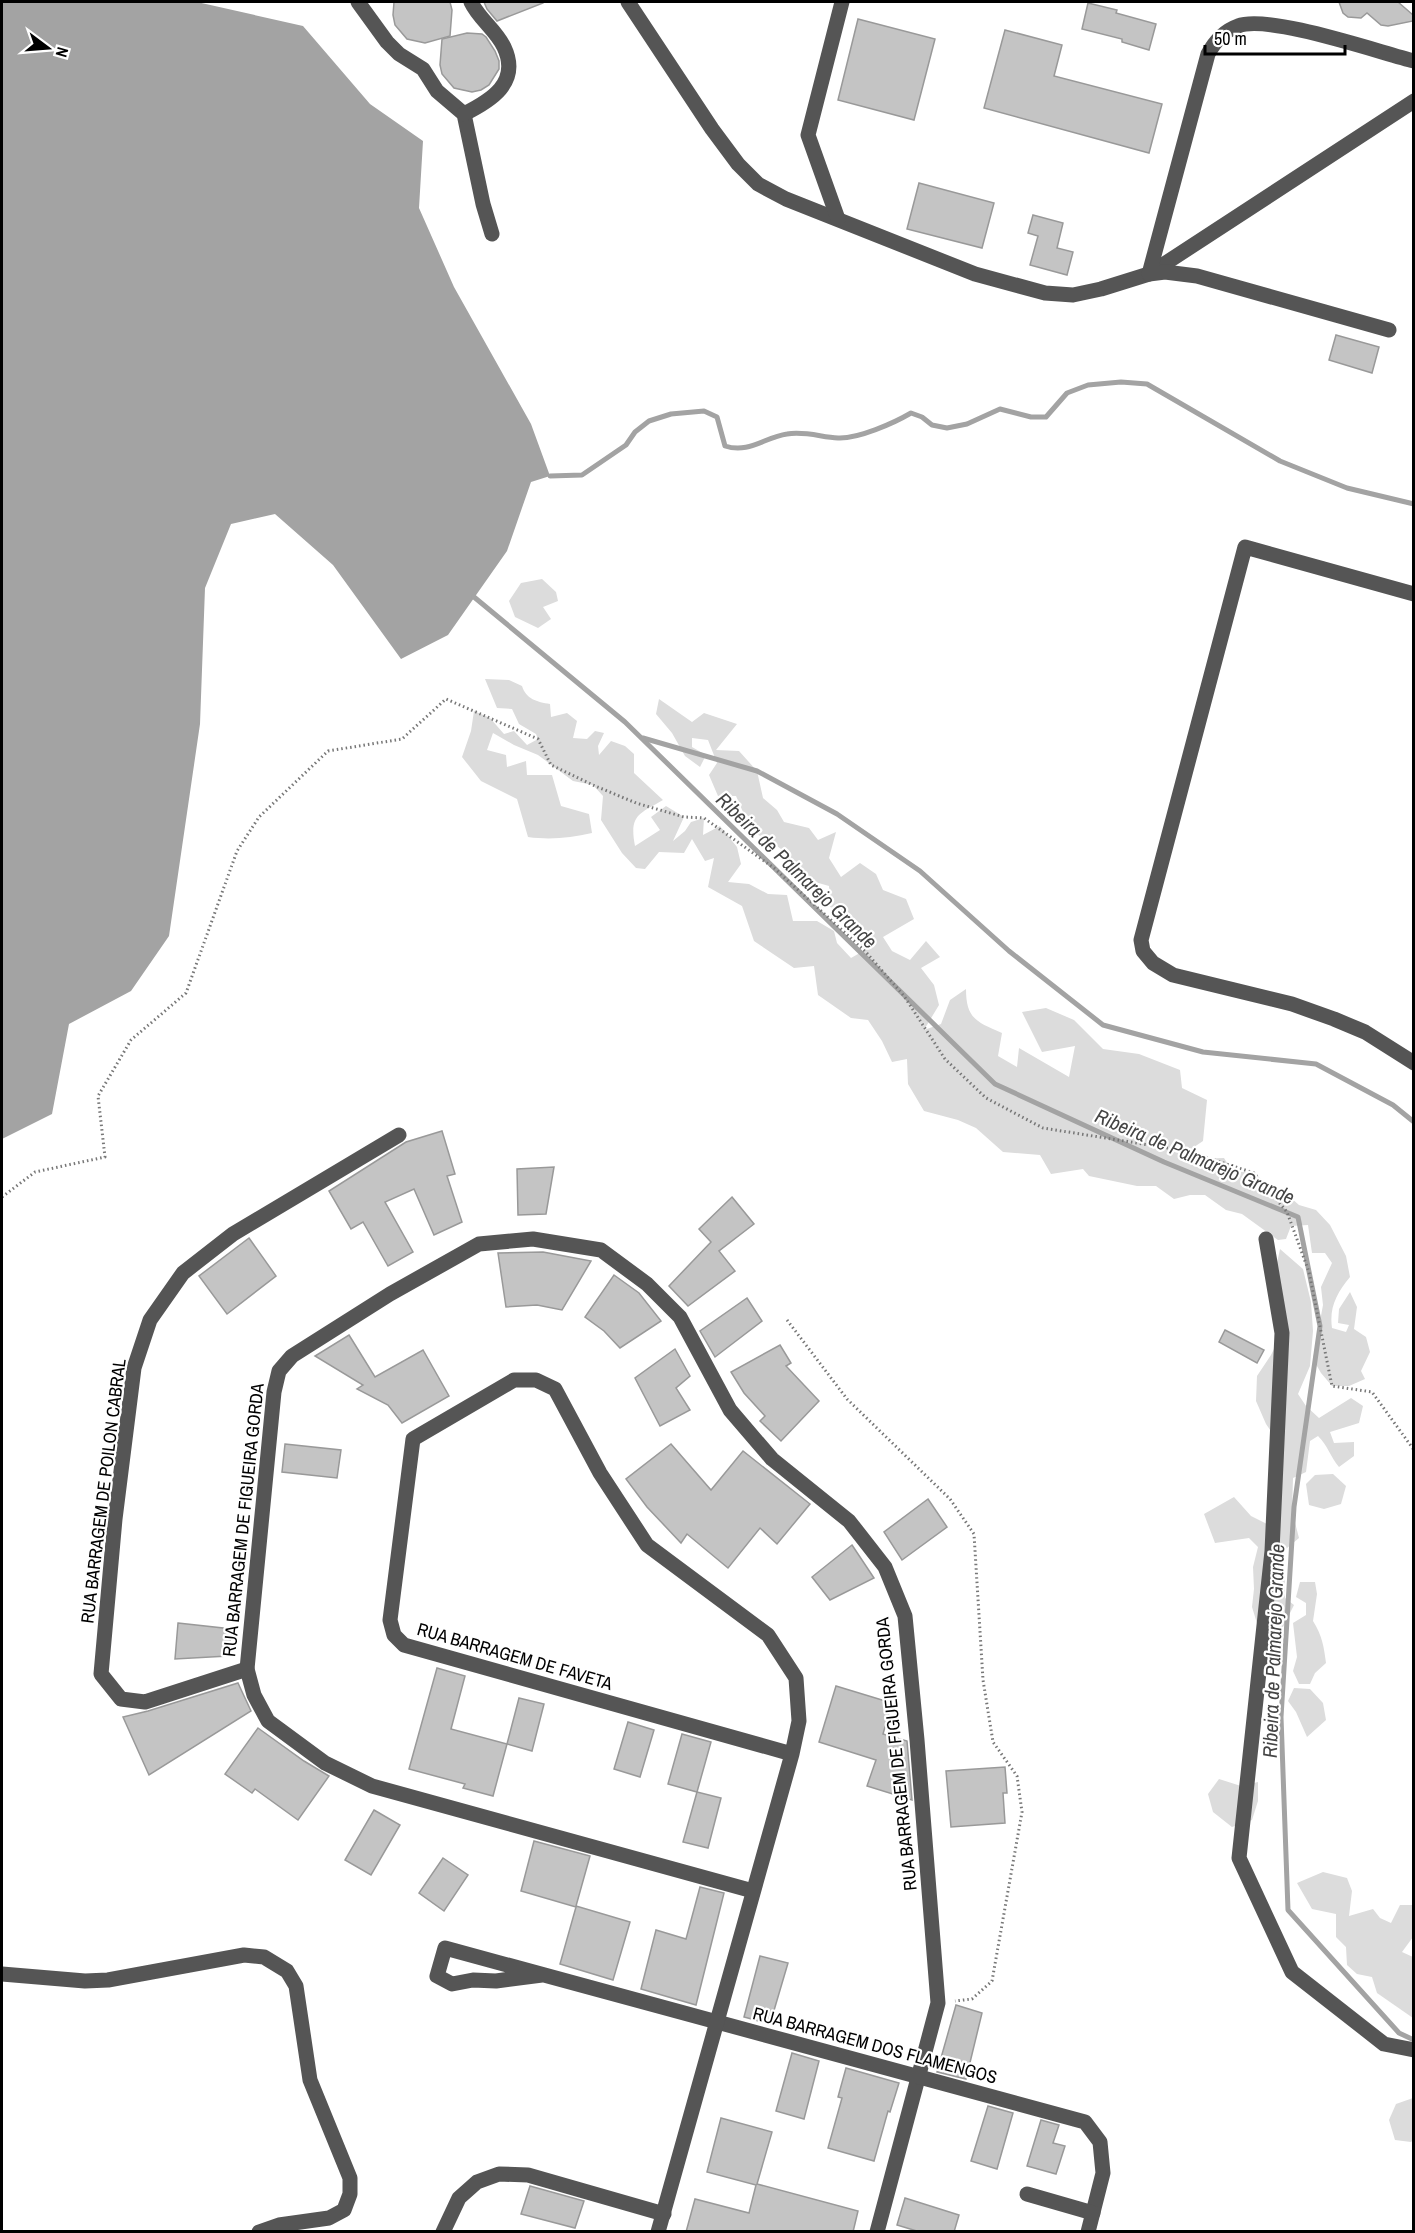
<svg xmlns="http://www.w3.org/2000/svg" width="1415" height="2233" font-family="'Archivo Narrow',sans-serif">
  <rect width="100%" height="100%" fill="#fff"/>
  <g fill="#dcdcdc">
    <path d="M542,579l14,13 2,9 -15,6 8,12 -13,9 -23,-11 -6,-16 12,-18z"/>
    <path d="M485,679l24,1 13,6c4,13 15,16 28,18l1,13 16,-4 10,8 -4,17 14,1 8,-8 9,2 -6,13 1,9 12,-14 14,5 9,8v19l29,27c-24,14 -34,15 -28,46l25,-16 -9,-13 15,-11 18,11 -11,24 12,-10 6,-9 13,-4 -1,17 17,-9 17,21 4,17 -13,18 21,2 19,10 19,1 6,26h24l17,10 3,12 14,15 14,-8 -10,-14 -4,-22 -21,-7 -1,-21 -21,-6 -14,-12 -13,-19 -15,-11 -13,-5 -1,-14 -9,-7 -7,-16h-18l-9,-21 8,-12 -9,-23 -16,-2v9l14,8 -6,12 -15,-11 -13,-23 -16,-19 3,-15 33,23 12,-9 33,11 -21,26 23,1 18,20 6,27 14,12 7,12 25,6 9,12 18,-8 -7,26 12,19 19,-14 16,11 7,16 23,9 8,20 -31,18 9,14 18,9 16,-19 14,16 -19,11 13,17 5,20 -15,25 17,-6 9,-24 16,-11c0,30 11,33 36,44l-4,23 19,11 2,-19 50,29 6,-31 -33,6 -20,-40 24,-4 28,12 29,29 36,5 41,16 2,18 25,12 -4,41 -15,10 8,8 28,-1 8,13 22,2 13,11 16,7 16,14 17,5 14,15 16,31 4,21c-13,16 -21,30 -18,51l14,4 3,-7 -11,-2 1,-14 11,-17 7,15 -3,22 12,8 4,15 -9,19 4,8 -16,7h-17l-11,-13 -8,-14 10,-54 -2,-18 11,-24 -7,-10h-13l-4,-28 -17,1 -5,13 -8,1 -36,-26 -16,-4 -21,-15h-15l-16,4 -18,-13h-19l-48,-10 -6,-7 -32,5 -11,-19 -37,-3 -27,-24 -18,-8 -34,-9 -16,-27 -1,-25 -15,3 -10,-21 -14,-21 -17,-2 -33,-23 -4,-29 -20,2 -40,-27 -12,-35 -34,-19 6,-29 -9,3 -13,-22 -8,14 -25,-1 -14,17 -9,-1 -14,-15 -21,-33 2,-24 -10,-11 -20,-4 -35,-26 -24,-10 -21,-12 -6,17 19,5 1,12 19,-6 1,14h25l9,31 28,8 3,19c-22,5 -42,7 -64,4l-11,-38 -36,-18 -19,-24 9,-26 3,-20 16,7 14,16 10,-3 13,14 11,-6 -2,-5 -17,-10 -7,-15 -15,-1z"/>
    <path d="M1280,1249l23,20 8,33 2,29 -3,35 -12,28 8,12 13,12 32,-20 12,8 -4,17 -29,9 4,11 20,-1v14l-15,11c-9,-11 -11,-21 -21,-31l-8,5 -4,31 -13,6 -1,33 7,27 -18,15 4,30v15l9,7 -12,24 -23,1 -7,-23 2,-18 -1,-22 5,-20 -9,-9 -34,5 -11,-29 30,-17 17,19 16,8 15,-77 -16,-23 -10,-23 1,-25 14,-21 11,-22 -5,-70z"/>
    <path d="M1333,1474l13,12 -5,18 -17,5 -15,-4 -3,-21 9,-9z"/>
    <path d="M1300,1582h15l2,12 -4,27c9,14 11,26 13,42l-11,10 -5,11h-11l-6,-13 4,-14 -4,-34 13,-8v-12l-10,-6z"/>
    <path d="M1294,1688l16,1 13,14 3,17 -19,17 -11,-25 -8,-11z"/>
    <path d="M1219,1779l22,7 17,-4v19l-6,19 -20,7 -19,-15 -5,-18z"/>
    <path d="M1323,1872l24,6 5,13 -3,25 24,-7 7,9 11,5 9,-18h13v32l-11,15 11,5v61l-36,-25 -5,-16 -15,-3 -10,-9 -1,-18 -10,-10v-23l-24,-5 -15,-26z"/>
    <path d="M1413,2098v42l-2,2 -16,-2 -6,-20 7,-16z"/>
  </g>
  <path fill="#a3a3a3" d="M2,2h195l106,24 67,78 53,37 -4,67 35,79 77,137 19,52 -19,6 -24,69 -59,84 -47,24 -68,-94 -58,-51 -44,10 -26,64 -5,136 -31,212 -38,55 -62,33 -17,90 -50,25z"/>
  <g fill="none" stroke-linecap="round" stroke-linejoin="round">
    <g stroke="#a3a3a3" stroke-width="5">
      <path d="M550,476l32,-1 44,-30 9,-13 14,-11 22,-7 33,-3 13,6 8,29c24,8 40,-9 62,-12 18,-3 34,3 51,4 20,1 56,-15 73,-25l11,4 10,8 15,3 20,-4 33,-15 31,8h15l21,-24 21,-8 33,-3 26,2 133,77 67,27 67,16"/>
      <path d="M474,597l151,125 370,362 169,78 134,55 22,109 -26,181 -13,210 7,193 111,123 15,7"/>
      <path d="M643,738l114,33 80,43 83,57 89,80 94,74 100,27 113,12 77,41 21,17"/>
    </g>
  </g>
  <g fill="#c4c4c4" stroke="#999" stroke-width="1.5">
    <path d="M394,2h56l2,8 -2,26 -25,7 -18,-4 -12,-14 -2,-10z"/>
    <path d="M484,2h59v1l-46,18 -10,-12z"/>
    <path d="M1339,2h59l15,13v6l-25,5 -7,-1 -14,-12 -6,5 -13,-1 -5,-4z"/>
    <path d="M1088,3l29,7 -1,3 40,11 -7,26 -27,-8v-3l-40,-10z"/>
    <path d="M858,19l77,20 -21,81 -76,-20z"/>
    <path d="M1005,30l57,15 -8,31 108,28 -13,49 -165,-45z"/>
    <path d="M467,33l15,1 4,3 9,14 4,10v8l-10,16 -8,5 -9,2 -18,-4 -12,-14 -2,-9 2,-26z"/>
    <path d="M919,183l75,20 -12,45 -75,-19z"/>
    <path d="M1033,215l30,8 -6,25 16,4 -6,23 -37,-10 8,-29 -10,-3z"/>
    <path d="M1336,335l43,12 -7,26 -43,-13z"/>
    <path d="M442,1131l13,43 -8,2 15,46 -28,13 -20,-46 -29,13 28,50 -25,14 -25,-44 -12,7 -22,-38 77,-49z"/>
    <path d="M554,1167l-8,47 -28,1 -1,-46z"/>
    <path d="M732,1197l22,27 -35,27 16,20 -47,35 -19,-20 42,-44 -12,-13z"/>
    <path d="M249,1238l27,38 -49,38 -28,-38z"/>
    <path d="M543,1252l48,9 -29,49 -25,-5 -31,2 -8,-54z"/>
    <path d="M614,1275l25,18 22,28 -41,27 -16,-17 -19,-14z"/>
    <path d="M747,1298l15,23 -47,36 -15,-26z"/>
    <path d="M1225,1330l39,20 -7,13 -38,-21z"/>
    <path d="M349,1335l26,42 48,-27 26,46 -47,27 -14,-18 -31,-16 6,-4 -48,-29z"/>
    <path d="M780,1345l11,18 -5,3 33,35 -38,40 -21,-20 5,-5 -21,-23 -13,-21z"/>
    <path d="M675,1349l15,27 -14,12 14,22 -30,16 -25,-48z"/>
    <path d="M285,1444l56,6 -4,28 -55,-6z"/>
    <path d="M671,1444l40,46 32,-39 67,53 -33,40 -17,-16 -32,40 -41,-34 -6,9 -34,-36 -21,-28z"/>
    <path d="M928,1499l19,28 -45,33 -18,-28z"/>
    <path d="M852,1545l22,33 -44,22 -18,-23z"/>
    <path d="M178,1623l54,6 -4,27 -53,3z"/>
    <path d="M437,1668l28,8 -14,53 56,15 -14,52 -30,-8 2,-4 -56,-15z"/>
    <path d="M238,1683l13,28 -102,64 -26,-58 25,-6z"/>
    <path d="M836,1686l56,17 -9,31 24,7 5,59 -45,-14 9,-26 -57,-18z"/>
    <path d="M519,1698l25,6 -12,47 -25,-7z"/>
    <path d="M628,1722l26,8 -14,47 -26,-8z"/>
    <path d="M258,1728l46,33 25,15 -31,44 -43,-31 -3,4 -27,-19z"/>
    <path d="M682,1734l29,8 -14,50 -29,-8z"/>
    <path d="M1005,1767l2,26h-4l2,30 -54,4 -5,-56z"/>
    <path d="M697,1792l24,6 -13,50 -25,-6z"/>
    <path d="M374,1810l26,15 -29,50 -26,-15z"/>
    <path d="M534,1841l56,15 -14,50 54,16 -17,58 -53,-16 16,-57 -55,-16z"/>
    <path d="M443,1858l25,17 -24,36 -25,-18z"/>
    <path d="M700,1887l24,6 -28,112 -55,-16 15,-59 30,9z"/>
    <path d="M760,1956l28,7 -18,61 -26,-7z"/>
    <path d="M956,2005l26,8 -16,66 -29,-7z"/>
    <path d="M792,2053l27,8 -15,58 -28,-8z"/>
    <path d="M846,2068l53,15 -9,29 -2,-1 -14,50 -46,-13 14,-50 -4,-1z"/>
    <path d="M988,2106l25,7 -16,56 -26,-8z"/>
    <path d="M721,2118l51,14 -15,52 101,27 -5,21h-167l9,-33 54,14 7,-28 -49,-13z"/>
    <path d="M1041,2120l18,5 -6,18 12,3 -9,28 -29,-8z"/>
    <path d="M530,2186l54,15 -9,27 -54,-14z"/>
    <path d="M905,2198l54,17 -5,17h-34l-23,-7z"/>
  </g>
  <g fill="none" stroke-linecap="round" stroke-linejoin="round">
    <g stroke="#777" stroke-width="3" stroke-dasharray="1.5 3" stroke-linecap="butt">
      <path d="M2,1197l33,-25 70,-15 -7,-61 33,-56 55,-47 51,-142 22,-34 69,-66 74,-12 44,-40 92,40 13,26 42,20 43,18 48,14 20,1 70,50 91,83 39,45 41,63 41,39 57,30 144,23 67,22 33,39 22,60 23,114 40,6 42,58"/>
      <path d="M787,1320l60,79 103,100 24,35 9,146 10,62 24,34 5,36 -30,169 -20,18 -17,2"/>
    </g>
    <g stroke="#555" stroke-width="15">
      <path d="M358,2l29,40 12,12 24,15 14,22 27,23 19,90 9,30"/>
      <path d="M628,2l84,127 26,35 20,20 28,15 189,75 70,19 28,2 28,-6 48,-15 265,-173"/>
      <path d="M464,114c26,-13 57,-31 40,-67 -8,-17 -25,-28 -33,-45"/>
      <path d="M838,219l-30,-84 34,-133"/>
      <path d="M1389,330l-192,-54 -32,-4 -16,2 59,-220c7,-13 16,-23 30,-28 30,-12 140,26 176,35"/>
      <path d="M1414,594l-169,-47 -104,393 2,11 10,12 20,12 119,29 42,15 31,13 49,31"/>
      <path d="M1266,1239l16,94 -10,218 -33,307 53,114 92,72 30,6"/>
      <path d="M247,1669l-102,33 -24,-3 -20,-25 14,-155 19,-151 16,-48 33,-47 50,-39 166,-99"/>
      <path d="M753,1891l-381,-105 -47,-23 -57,-42 -14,-26 -7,-26 27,-277 5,-21 13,-15 98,-62 89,-50 54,-5 68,11 46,34 33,33 50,93 42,49 77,62 36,46 20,49 12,124 21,263 -61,229"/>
      <path d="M2,1974l83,7 23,-1 136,-25 20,2 23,14 9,15 14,94 40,98v16l-6,16 -15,8 -50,7 -20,7"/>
      <path d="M542,1975l-46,6 -23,-1 -21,4 -15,-8 8,-28 640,174 15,20 3,31 -15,59"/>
      <path d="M1027,2194l66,19"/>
      <path d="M443,2232l16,-34 18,-16 22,-8 29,1 136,39"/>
      <path d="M658,2232l134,-478 7,-33 -3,-43 -28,-43 -121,-90 -47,-72 -45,-84 -19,-9h-22l-101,59 -23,181 4,15 10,10 388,109"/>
    </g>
  </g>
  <g text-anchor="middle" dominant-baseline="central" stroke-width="4.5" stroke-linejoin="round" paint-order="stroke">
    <g font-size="18" fill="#000" stroke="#fff">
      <text transform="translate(103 1491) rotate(-83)">RUA BARRAGEM DE POILON CABRAL</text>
      <text transform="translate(243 1520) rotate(-84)">RUA BARRAGEM DE FIGUEIRA GORDA</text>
      <text transform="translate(515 1656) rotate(16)">RUA BARRAGEM DE FAVETA</text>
      <text transform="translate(896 1754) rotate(-96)">RUA BARRAGEM DE FIGUEIRA GORDA</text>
      <text transform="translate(875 2045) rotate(15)">RUA BARRAGEM DOS FLAMENGOS</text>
    </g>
    <g font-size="20" font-style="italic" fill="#444" stroke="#fff">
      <text transform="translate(797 870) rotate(44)">Ribeira de Palmarejo Grande</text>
      <text transform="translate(1195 1156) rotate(23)">Ribeira de Palmarejo Grande</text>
      <text transform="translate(1273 1651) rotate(-88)">Ribeira de Palmarejo Grande</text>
    </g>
  </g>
  <rect width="1415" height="2233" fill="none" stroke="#000000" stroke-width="6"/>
  <g transform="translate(48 48) rotate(106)" stroke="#ffffff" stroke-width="4.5" paint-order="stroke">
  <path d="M0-4.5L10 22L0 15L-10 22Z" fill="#000000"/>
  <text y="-9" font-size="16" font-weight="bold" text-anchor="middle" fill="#000000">N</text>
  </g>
  <path d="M1205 45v9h140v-9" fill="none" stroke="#000000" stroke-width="3"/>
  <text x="1214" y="45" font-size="18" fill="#000000" stroke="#ffffff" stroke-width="4.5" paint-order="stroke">50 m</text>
</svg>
